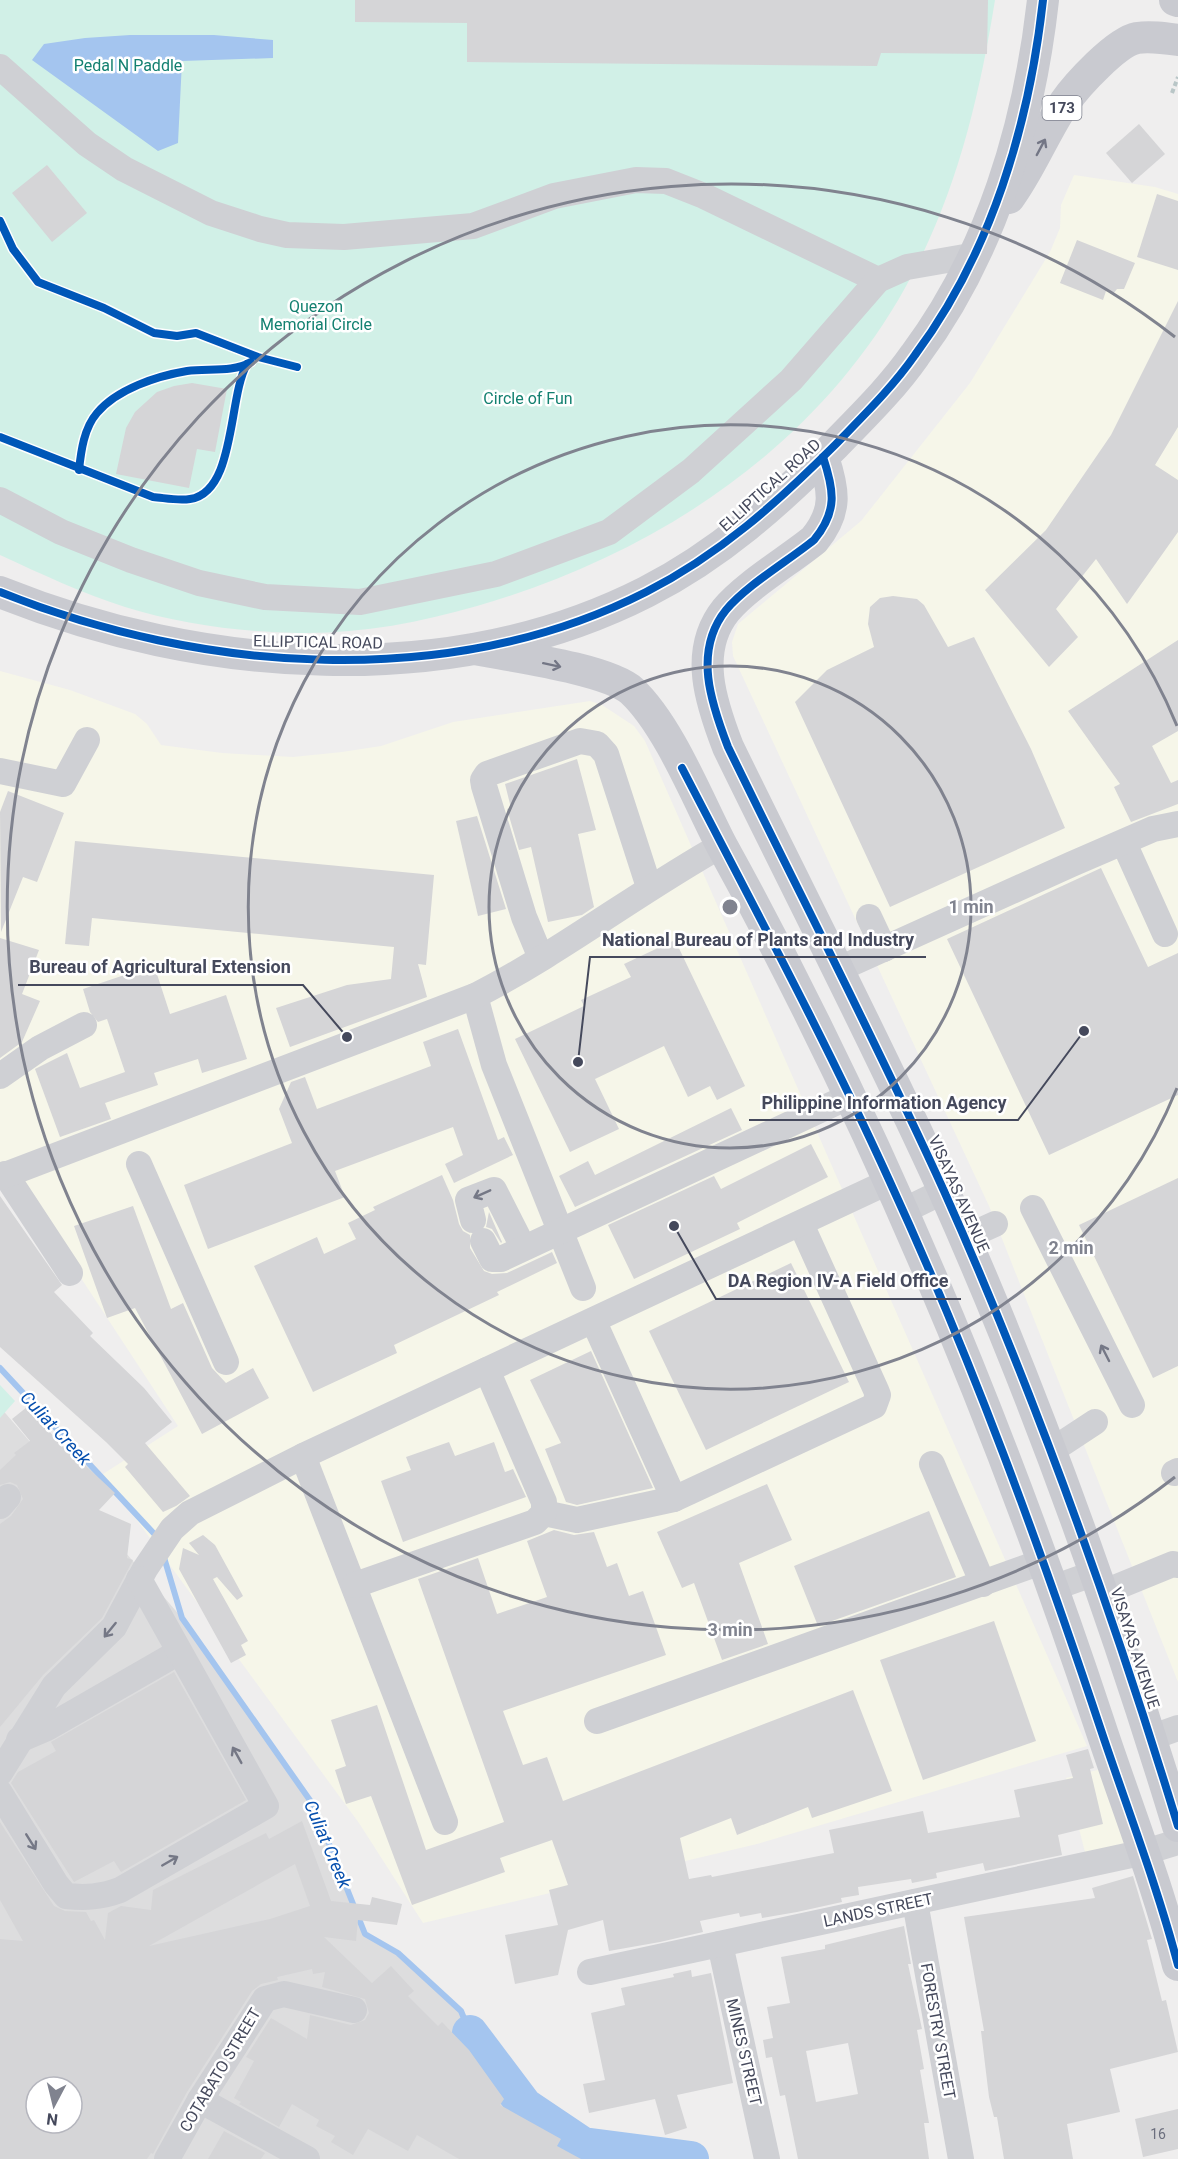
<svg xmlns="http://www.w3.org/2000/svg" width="1178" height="2159" font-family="Roboto,sans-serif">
  <rect width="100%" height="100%" fill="#efeeee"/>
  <g fill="#f6f6e9">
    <path d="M1074,175l81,12 23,7v1488l-189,-476 -256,-550 -1,-14 6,-18 123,-103 109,-138 80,-131 10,-24 1,-23z"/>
    <path d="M0,671l70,19 65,24 12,10 14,21 61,8 71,4 49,-5 39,-6 72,-24 137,-21 12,4 32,21 11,15 442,1005 -330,98 -334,79 -64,-100 -256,-349 75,-48 -141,-215 -37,-39z"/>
    <path d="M1105,1768l20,79 -39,9 -20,-78z"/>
  </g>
  <path fill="#ddddde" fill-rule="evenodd" d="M0,1407l182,211 132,188 51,128 33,19 63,58 9,22 55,73 58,39 108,14h-691zM36,2087h36v36h-36z"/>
  <g fill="#d1f0e7">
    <path d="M0,0h995c-16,100 -40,199 -90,288 -91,163 -252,267 -428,318 -59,17 -118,28 -179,27 -57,-1 -119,-9 -173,-26 -43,-14 -84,-33 -125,-52z"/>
    <path d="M0,1385l15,16 -15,17z"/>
  </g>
  <path fill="#a4c5ef" d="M130,35h84l59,5v18l-91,3 -4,82 -20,8 -126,-91 12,-16 41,-6z"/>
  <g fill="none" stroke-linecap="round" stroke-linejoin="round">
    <g stroke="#a4c5ef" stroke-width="6">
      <path d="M0,1368l159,171"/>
      <path d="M163,1554l19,64 132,188 51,128 33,19 63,58 9,22"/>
    </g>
    <path stroke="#a4c5ef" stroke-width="36" d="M470,2033l55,73 58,39 108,14"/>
  </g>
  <g fill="#d5d5d7" fill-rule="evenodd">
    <path d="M355,0h633l-1,54 -106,-1 -4,13 -410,-4v-39l-112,-1z"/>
    <path d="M1139,124l26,30 -33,29 -26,-30z"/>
    <path d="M47,165l40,48 -35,29 -40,-49z"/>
    <path d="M1157,194l21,7v69l-41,-13z"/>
    <path d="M1077,240l58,23 -11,26h-7l-4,5 -7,-3 -3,9 -43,-17z"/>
    <path d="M1178,301v126l-23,38 23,15v52l-51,72 -31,-45 -40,50 22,28 -29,30 -64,-77 61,-60 65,-95z"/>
    <path d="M192,383l35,6 -12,63 -18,-3 -8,39 -73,-14 10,-46 9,-16 22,-20 17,-6z"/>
    <path d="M893,596l24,3 7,6 24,42 26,-10 57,112 34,79 -175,79 -95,-205 32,-32 47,-23 -6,-23 2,-17 10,-9z"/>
    <path d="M1178,640v91l-26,15 19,37 7,-3v24l-47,18 -17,-35 6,-3 -52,-73z"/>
    <path d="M577,759l19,71 -18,4 16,73 -12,8 -34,7 -17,-75 -12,3 -12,-41 4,-1 -6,-24z"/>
    <path d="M8,791l56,22 -27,69 -14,-5 -22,55 -1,-120z"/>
    <path d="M477,816l29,93 -28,7 -22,-95z"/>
    <path d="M75,841l359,34 -8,90 -8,-1 9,33 -137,50 -14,-39 71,-23 44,-6 3,-32 -302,-29 -3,28 -24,-2z"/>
    <path d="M1101,868l47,99 30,-14v142l-129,60 -102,-216z"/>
    <path d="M0,938l39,12 -17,44 18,7 -18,41 -22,16z"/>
    <path d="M675,940l70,146 -28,14 -7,-14 -22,11 -24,-51 -69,33 24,50 -49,23 -55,-113 69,-33 -3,-6 50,-23 -7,-13z"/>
    <path d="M154,965l16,49 56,-19 21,64 -45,14 -4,-14 -44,14 4,12 -53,18 6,16 -51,18 -25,-68 32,-16 13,35 45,-16 -18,-53 -9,3 -8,-10 -7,-23z"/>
    <path d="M458,1029l40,111 6,-3 9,18 -59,28 -9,-19 18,-9 -10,-28 -118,44 10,26 -137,52 -24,-64 108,-42 -13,-34 12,-27 14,-5 12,32 114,-43 -8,-24z"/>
    <path d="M731,1108l11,22 -167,77 -16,-31 29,-15 7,14z"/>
    <path d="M811,1144l17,33 -91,46 3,6 -106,50 -26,-54 106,-49 7,13z"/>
    <path d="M442,1175l11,25 6,24 4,7 7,4v13l14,23 8,3 15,-1 45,-21 5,11 -60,29 2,3 -105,50 3,8 -84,39 -59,-126 63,-29 7,17 32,-15 -8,-16 27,-13 -2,-3z"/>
    <path d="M1178,1178v188l-25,12 -74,-153z"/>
    <path d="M0,1196l62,89 -8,7 39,41 -3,3 54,52 28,34 -27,21 45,53 -14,10 -13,6 -38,-45 3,-3 -22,-22 -106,-95z"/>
    <path d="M133,1206l38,103 12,-6 29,65 14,15 27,-15 16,30 -67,36 -67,-126 -28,10 -33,-92z"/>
    <path d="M489,1212l13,30 -1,1 -9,-14 -6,-2z"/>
    <path d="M791,1263l58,119 -143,68 -57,-119z"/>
    <path d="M591,1351l62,137 -76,17 -11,-3 -21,-53 16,-6 -31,-63z"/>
    <path d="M27,1407l40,44 2,-1 46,43 -16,17 32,14 -4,34 6,2 -31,58 -59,57 -43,52v-203l11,-8 12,-17 -6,-14 -7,-3 -10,3v-15l16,-15 -2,-2 16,-12 -18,-22z"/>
    <path d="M449,1442l6,14 39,-14 11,30 8,-3 13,28 -123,45 -22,-61 30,-11 -5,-13z"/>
    <path d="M767,1484l25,56 -53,23 29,81 -46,16 -28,-77 -12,5 -25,-56z"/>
    <path d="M929,1511l27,66 -138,49 -24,-60z"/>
    <path d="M554,1530l20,5 20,-3 13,35 10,-4 12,33 14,-5 23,64 -163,56 20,54 24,-8 16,44 290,-111 39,101 -80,27 -4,-11 -71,28 -6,-17 -51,20 9,41 22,-4 1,2 122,-24 -5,-23 94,-19 5,22 92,-16 -6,-27 59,-12 -7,-23 22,-6 6,19 -4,1 13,55 -45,11 4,20 -77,16 -2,-8 -47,10 1,5 -25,5 -1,-4 -53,8 1,8 -18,3 1,4 -45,10 -35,6 -1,-5 -21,4 -1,-4 -39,8 3,11 -43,10 -51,9 -6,-31 -35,10 -10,45 -43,9 -10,-49 53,-10 -9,-35 19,-5 -16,-45 -52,18 5,14 -93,33 -41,-109 -25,8 -11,-34 11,-4 -15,-46 46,-15 49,145 78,-28 -86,-243 60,-21 19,56 50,-17 -20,-56z"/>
    <path d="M203,1535l12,10 28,51 -6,4 -20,-23 -4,2 35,62 -7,4 5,10 -15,8 -52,-94 4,-21 16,7 -10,-12z"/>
    <path d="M994,1621l42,120 -113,39 -43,-120z"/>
    <path d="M174,1672l72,128 -125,72 -7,-11 -40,21 -63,-99 7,-11 38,-21 -5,-9z"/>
    <path d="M302,1821l29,80 39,4 2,-8 30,7 -5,21 -39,-5 -2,21 -32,-4 48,46 19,-17 23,25 -6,5 30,30 4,-4 27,28 35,49 -4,6 61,34 -4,7 24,13h-122l-42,-24 -9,16 -40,-22 -15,26 -22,-13 4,-6 -19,-10 3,-6 -27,-16 -13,23 -40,-23 2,-2 -7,-4 20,-37 -8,-4 25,-39 36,21 3,-24 41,10 14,-5 4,-7 -4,-14 -43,-12 3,-15 -12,2 -1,-5 -35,8 1,3 -17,4 -9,7 -65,101 -34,62 -2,-1 -4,6h-147v-220l23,2 -23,-41v-78l54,84 11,5 21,1 5,9 3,-1 11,20 3,-27 13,-7 30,4 2,-20 113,-57 3,6zM295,1864l15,42 -40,13 -121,27zM36,2087h36v36h-36z"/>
    <path d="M1133,1876l19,63 -5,1 15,61 4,-1 12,52 -68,17 10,43 -53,12 6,35h-69l-7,-42h-3l-5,-20 -8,-66h3l-20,-114 131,-19 -3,-10z"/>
    <path d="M904,1926l7,38h-3l14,65 -5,1 7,39 -4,1 9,53h-5l5,36h-131l-13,-64 -5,1 -8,-39 -6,1 -3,-18 10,-2 -6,-31 23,-4 -9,-46 44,-8v-4zM848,2043l10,51 -42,8 -10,-51z"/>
    <path d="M691,1970l1,7 19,-4 22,110 -56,12 10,33 -22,7 -10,-36 -66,14 -6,-29 22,-4 -14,-67 34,-8 -4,-17 53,-11 -1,-3z"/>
    <path d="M1178,2109v40l-35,8 -8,-38z"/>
    <path d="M224,2131l41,22 -4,6h-53z"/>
  </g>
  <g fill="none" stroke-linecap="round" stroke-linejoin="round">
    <path stroke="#b9c6c7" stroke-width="4" stroke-dasharray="4.5 3" stroke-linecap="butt" d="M1172,93l6,-16"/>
    <g stroke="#cfd0d4" stroke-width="26">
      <path d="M0,67l87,77 37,25 87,44 49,16 27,6 57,2 129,-11 81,-30 82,-16 30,1 38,15 174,84"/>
      <path d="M0,500l61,32 70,28 68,23 66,14 95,5 136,-28 113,-42 82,-61 100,-91 87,-100 29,-13 69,-12"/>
      <path d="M0,771l63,13 24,-44"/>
      <path d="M1124,843l41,91"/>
      <path d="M869,917l15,32"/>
      <path d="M541,958l-17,-41 -40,-131 -1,-6 4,-6 93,-33 17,3 9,10 43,133"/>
      <path d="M837,970l235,-106 81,-35 25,-5"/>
      <path d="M475,996l19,69 89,223"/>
      <path d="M0,1076l40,-28 44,-23"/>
      <path d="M139,1164l87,198"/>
      <path d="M5,1174l65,99"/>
      <path d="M0,1177l475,-181c86,-44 163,-104 247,-151"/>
      <path d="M1033,1208l99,197"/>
      <path d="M903,1211l41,-20"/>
      <path d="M473,1220l-5,-20 26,-10 29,57"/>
      <path d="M964,1238l31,-14"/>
      <path d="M483,1241l9,18h9l349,-163"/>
      <path d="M594,1322l80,177"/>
      <path d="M1051,1451l44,-29"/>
      <path d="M303,1456l142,366"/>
      <path d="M932,1464l51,120"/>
      <path d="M1174,1473l4,-2"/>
      <path d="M0,1506l8,-9"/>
      <path d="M544,1513l33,7 97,-21 200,-93 4,-11 -2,-5 -75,-166"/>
      <path d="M355,1585l180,-63 9,-9v-11l-57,-132"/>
      <path d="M1053,1588l42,-15"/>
      <path d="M1102,1593l71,-29 5,1"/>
      <path d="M597,1721l447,-160"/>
      <path d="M1150,1738l28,-10"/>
      <path d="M19,1740l28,-12 132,-76"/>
      <path d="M0,1773l54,-87 60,-59 31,-58 27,-40 18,-16 113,-57 587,-275"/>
      <path d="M0,1793l56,91 10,12c20,2 35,1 54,-6l146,-84 -127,-227"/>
      <path d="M915,1902l46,257"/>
      <path d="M720,1944l47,215"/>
      <path d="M590,1972l555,-120 33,-10"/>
      <path d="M200,2100l107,59"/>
      <path d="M167,2159l33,-59 65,-101 19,-5 70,16"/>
    </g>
    <g stroke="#c9cad0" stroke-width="32">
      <path d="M1175,0l3,1"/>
      <path d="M1009,198c22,-30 35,-65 56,-96 12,-17 51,-60 72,-64 13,-2 27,0 41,2"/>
      <path d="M823,457c11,33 15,54 -9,83 -26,21 -67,45 -88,70 -33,41 -15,93 2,137 72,148 148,294 216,444 92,206 168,419 234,635"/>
      <path d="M0,592c201,81 449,100 646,0 73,-37 132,-90 189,-147 28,-29 57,-57 80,-90 76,-102 114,-229 128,-355"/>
      <path d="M475,649c35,7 133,20 157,42 37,35 66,109 90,155 154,279 276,573 376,874 27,82 59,162 80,245"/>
    </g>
    <defs>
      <g id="cycleway">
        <path d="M0,221l13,28 25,33 66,26 50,25 23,3 19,-3 62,24 39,10"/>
        <path d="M0,437l153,60c12,1 25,4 37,2 46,-7 38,-102 57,-135"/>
        <path d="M823,457c11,33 15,54 -9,83 -26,21 -67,45 -88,70 -33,41 -15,93 2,137 72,148 148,294 216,444 92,206 168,419 234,635"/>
        <path d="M79,470c2,-19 5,-42 18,-57 20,-24 60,-37 90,-42 21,-3 45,2 64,-9"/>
        <path d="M0,592c201,81 449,100 646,0 73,-37 132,-90 189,-147 28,-29 57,-57 80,-90 76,-102 114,-229 128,-355"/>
        <path d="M682,768c71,137 144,273 208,414 82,178 149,362 211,548 26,78 56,155 77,235"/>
      </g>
    </defs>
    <use href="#cycleway" stroke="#fff" stroke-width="11"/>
    <use href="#cycleway" stroke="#0057b8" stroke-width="8"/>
  </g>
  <defs><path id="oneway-shaft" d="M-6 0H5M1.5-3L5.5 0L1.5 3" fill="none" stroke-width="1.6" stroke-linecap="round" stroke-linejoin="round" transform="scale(1.5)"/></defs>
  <g stroke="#737685">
    <use href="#oneway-shaft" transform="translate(1041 147) rotate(-62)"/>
    <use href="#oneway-shaft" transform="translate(552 665) rotate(12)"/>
  </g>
  <g stroke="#757886">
    <use href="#oneway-shaft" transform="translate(482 1194) rotate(156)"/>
    <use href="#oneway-shaft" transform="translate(1105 1353) rotate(-117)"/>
    <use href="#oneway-shaft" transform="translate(110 1630) rotate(129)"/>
    <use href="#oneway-shaft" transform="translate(237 1755) rotate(-119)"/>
    <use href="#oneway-shaft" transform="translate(31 1842) rotate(58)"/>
    <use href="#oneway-shaft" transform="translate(170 1861) rotate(-30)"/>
  </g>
  <g fill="none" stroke="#80838f" stroke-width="3">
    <circle cx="730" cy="907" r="241"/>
    <path d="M1177 1088A482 482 0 1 1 1177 726"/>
    <path d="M1175 1477A723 723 0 1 1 1175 337"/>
  </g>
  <g text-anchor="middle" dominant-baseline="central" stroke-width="5" stroke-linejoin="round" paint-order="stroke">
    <g font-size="14" fill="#6b6e7d">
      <text x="1158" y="2134">16</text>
    </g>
    <rect fill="#fff" stroke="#7d808d" stroke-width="1.5" x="1042.5" y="96" width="39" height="24" rx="4.5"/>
    <g font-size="15" font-weight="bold" fill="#45495c">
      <text x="1062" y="108">173</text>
    </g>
    <g font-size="16" fill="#138070" stroke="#fff">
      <text x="128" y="65">Pedal N Paddle</text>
      <text x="316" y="306">Quezon<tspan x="316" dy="18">Memorial Circle</tspan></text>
      <text x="528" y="398">Circle of Fun</text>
    </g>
    <g font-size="16" fill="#45495c" stroke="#fff">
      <text transform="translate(770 485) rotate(-42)">ELLIPTICAL ROAD</text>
      <text transform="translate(318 642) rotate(1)">ELLIPTICAL ROAD</text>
      <text transform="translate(959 1194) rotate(66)">VISAYAS AVENUE</text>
      <text transform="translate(1135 1648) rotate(72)">VISAYAS AVENUE</text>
      <text transform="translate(878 1910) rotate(-12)">LANDS STREET</text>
      <text transform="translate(938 2031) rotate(80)">FORESTRY STREET</text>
      <text transform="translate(744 2052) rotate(77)">MINES STREET</text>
      <text transform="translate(220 2070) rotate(-59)">COTABATO STREET</text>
    </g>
    <g font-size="18" font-style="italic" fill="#064fae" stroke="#fff">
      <text transform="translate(56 1428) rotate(47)">Culiat Creek</text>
      <text transform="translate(328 1844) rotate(67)">Culiat Creek</text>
    </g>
  </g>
  <circle cx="730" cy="907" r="9" fill="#80838f" stroke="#fff" stroke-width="3"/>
  <g font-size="18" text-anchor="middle" font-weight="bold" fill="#80838f" stroke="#fff" stroke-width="5" stroke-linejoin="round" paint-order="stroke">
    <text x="971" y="913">1 min</text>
    <text x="1071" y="1254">2 min</text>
    <text x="730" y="1636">3 min</text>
  </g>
  <path fill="none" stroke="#45495c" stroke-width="2" d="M578 1062L590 957H926M347 1037L303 985H18M1084 1031L1018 1120H749M674 1226L716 1299H961"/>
  <g fill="#45495c" stroke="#fff" stroke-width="2">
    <circle cx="578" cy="1062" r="6"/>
    <circle cx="347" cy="1037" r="6"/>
    <circle cx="1084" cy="1031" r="6"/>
    <circle cx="674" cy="1226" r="6"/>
  </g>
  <g font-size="18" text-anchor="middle" font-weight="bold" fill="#45495c" stroke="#fff" stroke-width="5" stroke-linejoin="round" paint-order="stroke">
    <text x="758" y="946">National Bureau of Plants and Industry</text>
    <text x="160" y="973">Bureau of Agricultural Extension</text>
    <text x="884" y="1109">Philippine Information Agency</text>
    <text x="838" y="1287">DA Region IV-A Field Office</text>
  </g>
  <g transform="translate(54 2105) rotate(187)"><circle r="28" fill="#ffffff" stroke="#b5b6be" stroke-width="1.5"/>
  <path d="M0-4.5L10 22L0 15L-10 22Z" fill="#80838f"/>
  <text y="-9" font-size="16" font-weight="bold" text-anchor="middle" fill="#45495c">N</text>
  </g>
</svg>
